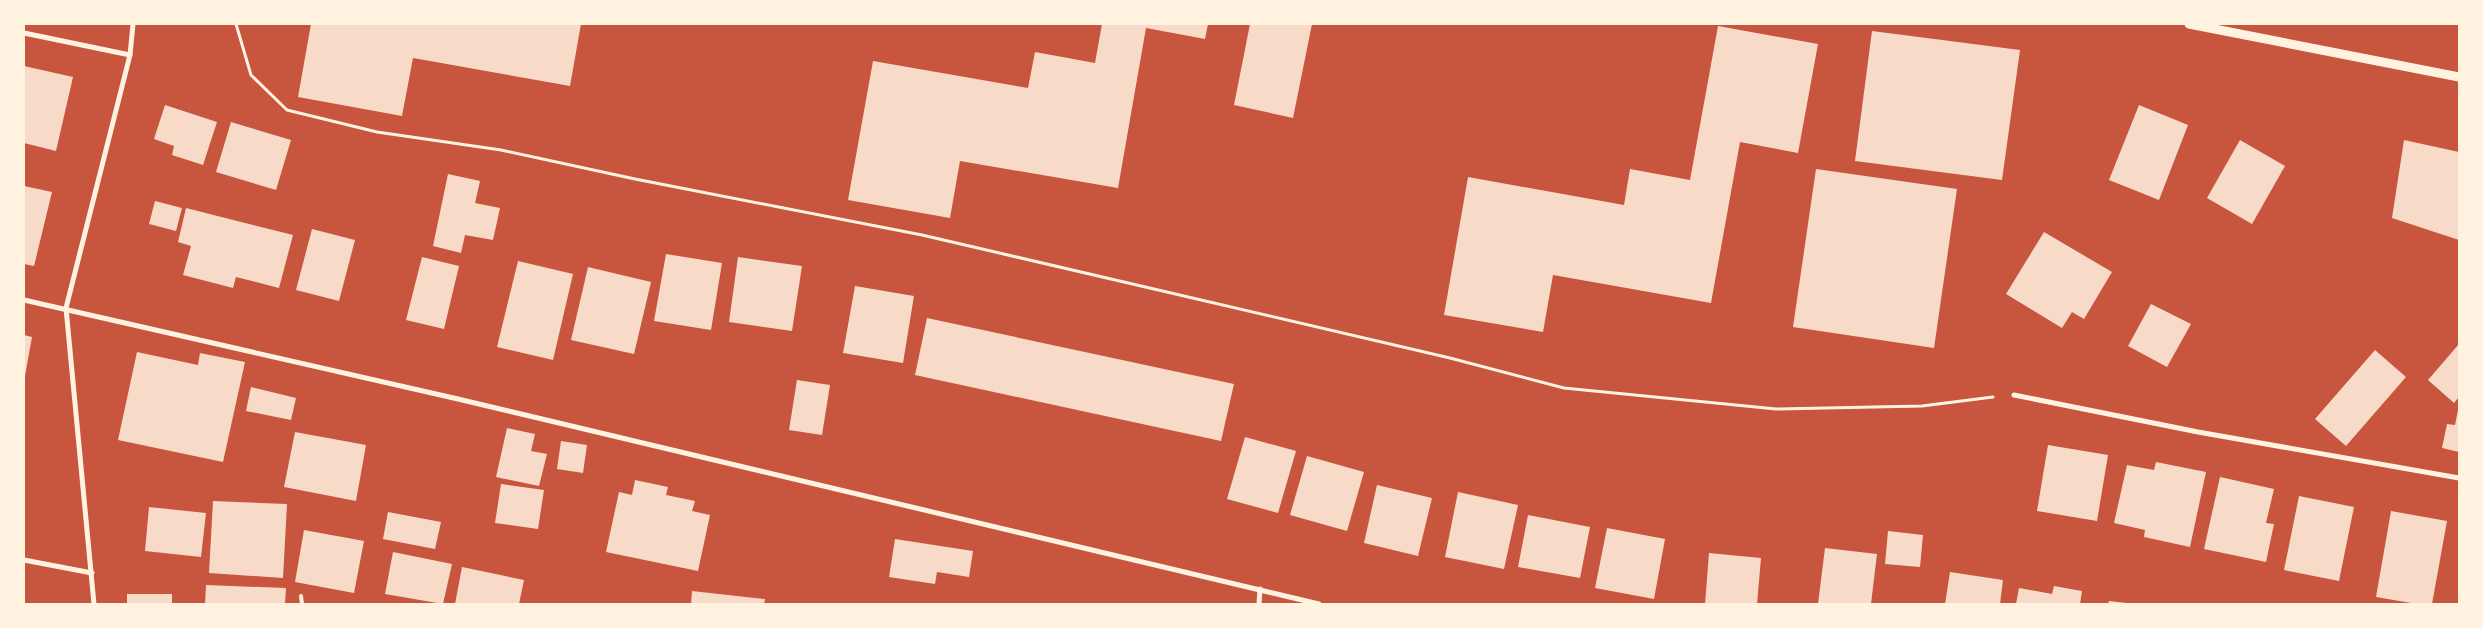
<svg xmlns="http://www.w3.org/2000/svg" width="2483" height="628" font-family="'Source Serif 4',serif">
  <rect width="100%" height="100%" fill="#c8553d"/>
  <g fill="#f7dbc8">
    <path d="M311,24h270l-11,62 -157,-28 -11,58 -104,-19z"/>
    <path d="M1102,24h106l-3,15 -59,-11 -28,160 -158,-27 -10,57 -102,-18 25,-139 155,27 7,-36 60,11z"/>
    <path d="M1250,24h62l-19,94 -59,-13z"/>
    <path d="M1718,26l100,18 -20,109 -58,-11 -29,161 -158,-28 -10,57 -99,-17 24,-138 156,28 6,-36 60,11z"/>
    <path d="M1872,31l148,19 -18,130 -147,-19z"/>
    <path d="M24,66l49,11 -17,74 -32,-8z"/>
    <path d="M165,105l52,17 -14,43 -31,-10 2,-9 -20,-7z"/>
    <path d="M2139,105l49,20 -29,75 -50,-20z"/>
    <path d="M231,122l60,18 -15,50 -60,-18z"/>
    <path d="M2240,140l45,26 -33,58 -45,-26z"/>
    <path d="M2404,140l55,12v88l-67,-22z"/>
    <path d="M1816,169l141,20 -23,159 -141,-21z"/>
    <path d="M448,174l32,7 -5,22 25,5 -7,32 -28,-5 -4,18 -28,-7z"/>
    <path d="M24,186l28,6 -18,74 -10,-2z"/>
    <path d="M155,201l27,7 -6,23 -27,-7z"/>
    <path d="M186,208l107,27 -14,53 -43,-11 -3,11 -50,-13 8,-29 -13,-4z"/>
    <path d="M312,229l43,11 -16,61 -43,-11z"/>
    <path d="M2044,232l68,40 -28,47 -12,-7 -10,16 -56,-34z"/>
    <path d="M666,254l56,9 -11,67 -57,-9z"/>
    <path d="M422,257l37,9 -15,63 -38,-9z"/>
    <path d="M738,257l64,9 -10,65 -63,-9z"/>
    <path d="M518,261l55,13 -20,86 -56,-13z"/>
    <path d="M588,267l63,15 -17,72 -63,-14z"/>
    <path d="M855,286l59,10 -11,67 -60,-10z"/>
    <path d="M2151,304l40,20 -24,43 -39,-21z"/>
    <path d="M927,318l307,66 -13,57 -306,-66z"/>
    <path d="M24,335l8,2 -7,39h-1z"/>
    <path d="M2459,344v53l-5,6 -26,-23z"/>
    <path d="M2375,350l31,27 -60,69 -31,-27z"/>
    <path d="M137,352l61,13 2,-12 45,9 -22,100 -105,-22z"/>
    <path d="M797,380l33,5 -8,50 -33,-5z"/>
    <path d="M251,387l45,11 -5,22 -45,-9z"/>
    <path d="M2458,410h1v42l-17,-4 5,-24 8,1z"/>
    <path d="M507,428l28,6 -4,17 16,3 -8,32 -43,-9z"/>
    <path d="M295,432l71,13 -10,56 -72,-14z"/>
    <path d="M1245,437l51,14 -18,62 -51,-14z"/>
    <path d="M561,441l26,4 -4,28 -26,-4z"/>
    <path d="M2048,445l60,10 -11,66 -60,-10z"/>
    <path d="M1307,456l57,16 -17,59 -57,-16z"/>
    <path d="M2156,462l50,10 -16,75 -46,-10 1,-7 -31,-7 13,-58 27,5z"/>
    <path d="M2220,477l54,12 -8,34 8,1 -8,38 -62,-13z"/>
    <path d="M635,480l33,7 -2,8 29,6 -3,10 18,4 -12,56 -92,-19 13,-60 13,3z"/>
    <path d="M501,484l43,6 -6,39 -43,-6z"/>
    <path d="M1377,485l55,13 -14,58 -54,-13z"/>
    <path d="M1458,492l60,13 -14,64 -59,-12z"/>
    <path d="M2299,496l55,11 -15,74 -55,-11z"/>
    <path d="M213,501l74,3 -4,74 -74,-5z"/>
    <path d="M149,507l57,6 -5,44 -56,-6z"/>
    <path d="M2391,511l56,10 -15,83h-15l-41,-7z"/>
    <path d="M388,512l53,10 -6,27 -52,-10z"/>
    <path d="M1528,515l62,12 -10,51 -62,-11z"/>
    <path d="M1607,528l58,11 -11,60 -59,-11z"/>
    <path d="M304,530l60,11 -10,52 -59,-11z"/>
    <path d="M1888,531l35,4 -3,32 -35,-3z"/>
    <path d="M895,539l78,12 -4,26 -32,-5 -2,12 -46,-7z"/>
    <path d="M1825,548l52,6 -6,50h-53z"/>
    <path d="M393,552l59,12 -9,40 -58,-10z"/>
    <path d="M1709,553l52,5 -4,46h-52z"/>
    <path d="M462,567l62,13 -5,24h-64z"/>
    <path d="M1950,572l53,8 -3,24h-55z"/>
    <path d="M206,585l80,3 -1,16h-80z"/>
    <path d="M2054,586l28,5 -2,13h-64l3,-16 33,6z"/>
    <path d="M692,591l73,8 -1,5h-73z"/>
    <rect x="127" y="594" width="45" height="10"/>
    <path d="M2109,601l18,2v1h-19z"/>
  </g>
  <g fill="none" stroke-linecap="round" stroke-linejoin="round">
    <path stroke="#fff3e0" stroke-width="3" d="M236,24l15,51 36,35 90,22 124,18 134,29 287,56 528,123 114,30 212,21 146,-3 71,-9"/>
    <path stroke="#fff3e0" stroke-width="4" d="M301,596l1,8"/>
    <g stroke="#fff3e0" stroke-width="5">
      <path d="M24,33l106,22"/>
      <path d="M24,300l434,99 861,205"/>
      <path d="M2014,395l184,37 261,46"/>
      <path d="M24,560l68,13"/>
      <path d="M94,604l-28,-296 64,-253 3,-31"/>
      <path d="M1259,604l1,-15"/>
    </g>
    <path stroke="#fff3e0" stroke-width="9" d="M2189,24l270,53"/>
  </g>
  <rect width="2483" height="628" fill="none" stroke="#fff3e0" stroke-width="50"/>
</svg>
